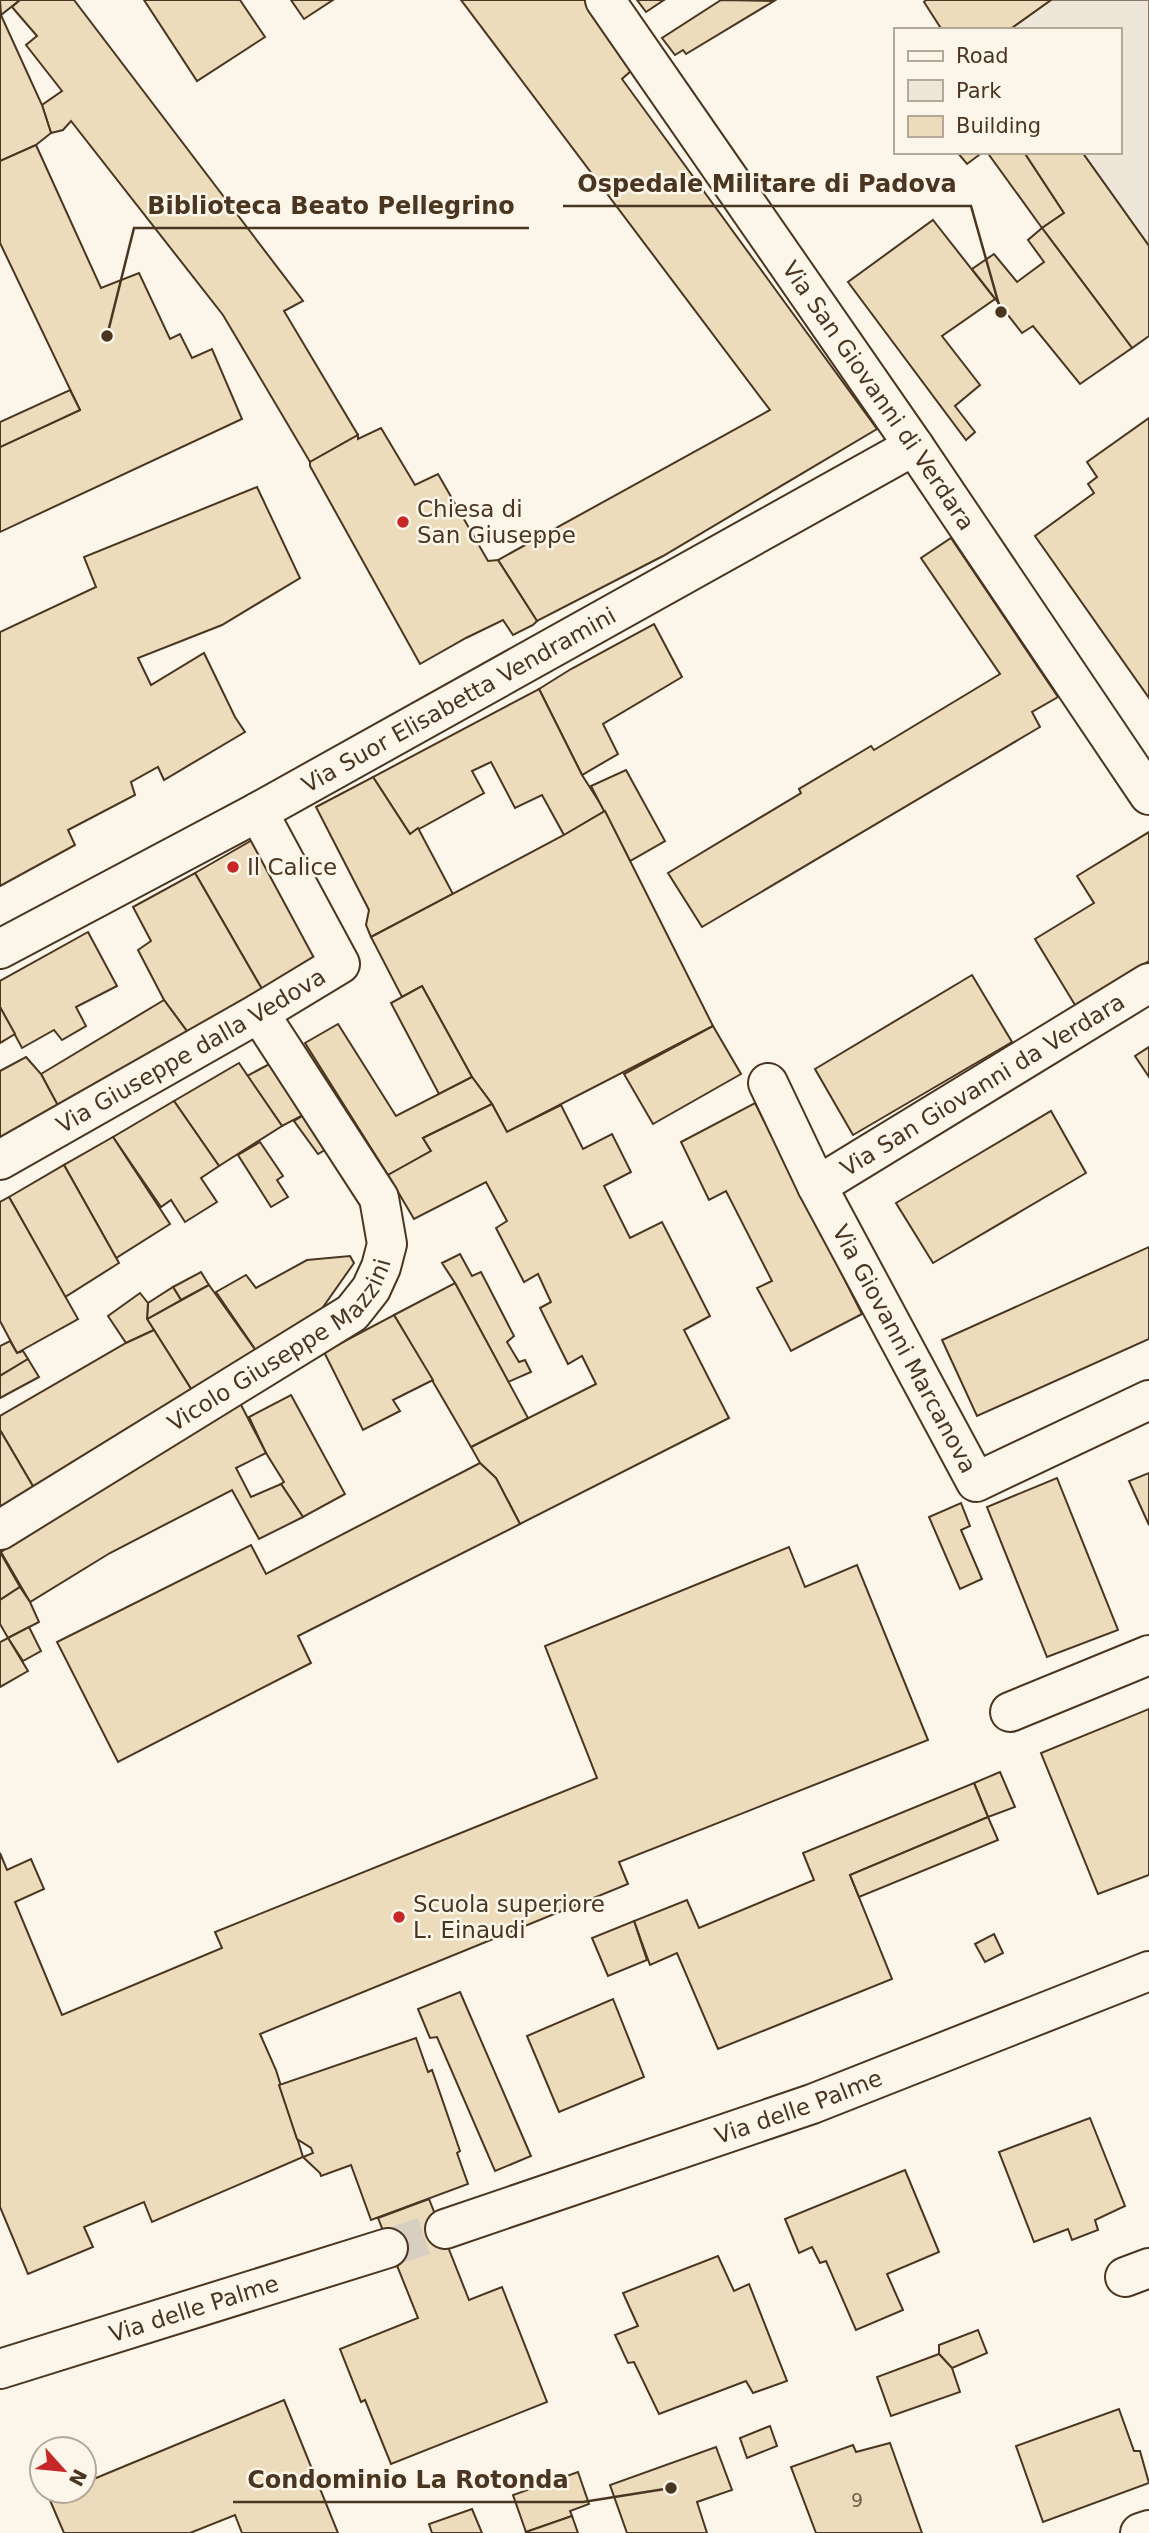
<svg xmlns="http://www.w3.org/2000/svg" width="1149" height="2533" font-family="'DejaVu Sans',sans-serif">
  <rect width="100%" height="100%" fill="#fbf6e9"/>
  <path fill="#ede6d9" stroke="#887966" stroke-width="2" d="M1051,0h98v246l-67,-94h37v-122h-110z"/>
  <g fill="#ecdcbc" stroke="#4a3520" stroke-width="2">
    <path d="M0,0h20l-19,15z"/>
    <path d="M20,0h54l229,301 -19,10 74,124 -48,27 -87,-147 -152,-194 -8,9 -12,3 -9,-28 20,-14 -36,-46 11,-9 -25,-29z"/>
    <path d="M144,0h96l25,37 -68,44z"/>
    <path d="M291,0h42l-29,19z"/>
    <path d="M461,0h124l47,70 -10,9 255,350 -214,127 -126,65 -39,-61 272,-150z"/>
    <path d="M637,0h27l-18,12z"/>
    <path d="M721,0l53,1 -88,53 -3,-4 -8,5 -13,-17z"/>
    <path d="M926,0h125l-42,30h-67l-18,-28z"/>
    <path d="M0,13l42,92 9,28 -15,12 -36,16z"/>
    <path d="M36,145l65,143 38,-15 31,66 10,-5 12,24 20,-9 30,70 -242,113v-85l80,-37 -80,-167v-82z"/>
    <path d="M957,152h26l-16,12z"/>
    <path d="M987,152h37l40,61 -22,15z"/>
    <path d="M1024,152h58l67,94v90l-17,12 -90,-120 22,-15z"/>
    <path d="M933,220l62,79 -53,37 38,49 -25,21 20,26 -9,8 -118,-158z"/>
    <path d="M1042,228l90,120 -52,36 -47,-58 -11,7 -50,-64 22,-15 23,28 27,-20 -16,-22z"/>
    <path d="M70,390l10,20 -80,37v-25z"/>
    <path d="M1149,418v280l-114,-162 59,-43 -6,-9 9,-7 -10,-15z"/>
    <path d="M381,428l34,57 23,-11 50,87 10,-1 39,61 -4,4 -20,10 -10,-15 -37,18 -46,26 -110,-198v-4l48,-27v4z"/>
    <path d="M257,487l43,91 -78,47 -84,33 13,27 53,-32 31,64 10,15 -81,48 -6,-13 -27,15 4,13 -67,35 7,15 -75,41v-254l96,-45 -12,-30z"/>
    <path d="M951,538l107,159 -26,15 8,15 -338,200 -34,-54 133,-80 -2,-4 72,-43 3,4 126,-76 -79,-116z"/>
    <path d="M654,624l28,53 -79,47 15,30 -36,21 -43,-86 32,-20z"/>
    <path d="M539,689l43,86 23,36 -41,24 -22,-40 -27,13 -24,-46 -19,9 12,22 -74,41 -37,-57z"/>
    <path d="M626,770l39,71 -35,20 -39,-75z"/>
    <path d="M373,777l37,57 8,-6 35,66 -82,43 -5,-12 3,-15 -53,-103z"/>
    <path d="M605,811l108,215 -206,106 -15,-28 -20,-27 -50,-91 -20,11 -31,-60 193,-102z"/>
    <path d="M1149,832v129l-74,44 -40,-66 59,-36 -17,-27z"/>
    <path d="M254,839l73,111 -61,46 -71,-123z"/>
    <path d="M195,873l71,123 -74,42 -28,-38 -26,-50 13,-9 -18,-34z"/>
    <path d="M88,932l29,54 -41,21 10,19 -24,14 -8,-10 -32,18 -22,-41v-26z"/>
    <path d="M972,975l40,67 -159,93 -38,-66z"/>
    <path d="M422,986l50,91 -33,17 -48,-91z"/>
    <path d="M164,1000l28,38 -129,77 -22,-41z"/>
    <path d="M0,1007l15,27 -15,9z"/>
    <path d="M338,1024l58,92 76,-39 20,27 -69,34 8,13 -43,24 -83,-132z"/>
    <path d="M713,1026l28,48 -88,50 -29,-50z"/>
    <path d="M1149,1047v30l-14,-21z"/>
    <path d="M26,1057l15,17 22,41 -63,35v-79z"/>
    <path d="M275,1061l34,51 -27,14 -35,-50z"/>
    <path d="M239,1063l43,63 -63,40 -45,-65z"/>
    <path d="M174,1101l45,65 -18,12 16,24 -32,20 -14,-22 -10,7 -48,-70z"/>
    <path d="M755,1103l107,211 -71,37 -34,-63 15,-7 -46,-90 -17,9 -28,-58z"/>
    <path d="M492,1104l15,28 54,-27 22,44 29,-15 19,38 -27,14 26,52 32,-16 48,94 -26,14 45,88 -209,106 -24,-46 -16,-15 -9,-16 125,-63 -14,-28 -14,8 -28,-56 11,-6 -13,-28 -14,8 -28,-54 11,-7 -21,-39 -72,37 -26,-44 43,-24 -8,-13z"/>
    <path d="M1051,1111l35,62 -153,90 -37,-60z"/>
    <path d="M309,1112l23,34 -14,8 -24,-33z"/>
    <path d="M113,1137l57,87 -54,34 -52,-93z"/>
    <path d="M260,1142l23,34 -6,4 11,17 -17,10 -33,-52z"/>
    <path d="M64,1165l55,98 -54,34 -56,-100z"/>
    <path d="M9,1197l69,122 -61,34 -17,-32v-119z"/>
    <path d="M1149,1247v92l-172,77 -35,-76z"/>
    <path d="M460,1254l12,22 9,-4 33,64 -7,6 12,20 6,-2 6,12 -23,10 -53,-99 -13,-20z"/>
    <path d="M350,1256l4,7 -45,64 -50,28 -43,-63 30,-17 10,13 51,-28z"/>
    <path d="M201,1272l8,13 -28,15 -8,-13z"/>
    <path d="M455,1283l73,135 -57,29 -77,-132z"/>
    <path d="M209,1285l50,70 -66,37 -46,-73z"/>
    <path d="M173,1287l8,13 -34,19 1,-16z"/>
    <path d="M140,1293l8,10 -1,16 7,11 -28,13 -18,-27z"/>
    <path d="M394,1315l39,65 -40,20 7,11 -37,19 -39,-78z"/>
    <path d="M154,1330l39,62 -159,96 -34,-58v-14l126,-73z"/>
    <path d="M10,1341l7,12 6,-2 5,8 -28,17v-30z"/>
    <path d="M28,1359l11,18 -39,21v-22z"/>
    <path d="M291,1395l54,99 -42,23 -22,-33 3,-2 -18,-29 -17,-36z"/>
    <path d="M239,1401l27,52 -30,15 15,29 30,-13 22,33 -44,22 -27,-49 -122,63 -80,49 -29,-50 146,-97z"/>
    <path d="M0,1430l34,58 -34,22z"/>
    <path d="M480,1463l16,15 24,46 -222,112 13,27 -193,99 -61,-120 194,-97 15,29z"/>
    <path d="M1149,1473v52l-20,-44z"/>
    <path d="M1057,1478l61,152 -71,27 -60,-150z"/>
    <path d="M961,1503l9,23 -9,4 21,49 -22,10 -31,-72z"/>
    <path d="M789,1547l16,40 52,-22 71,175 -309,122 9,22 -368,150 16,36 27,87 -151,65 -8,-20 -60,25 9,20 -65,27 -28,-67v-354l7,17 24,-11 13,30 -29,13 47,113 160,-67 -7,-16 382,-154 -52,-132z"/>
    <path d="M0,1552l20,35 -20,13z"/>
    <path d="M20,1587l10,15 9,20 -31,16 -8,-14v-24z"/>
    <path d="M29,1627l12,24 -18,10 -15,-23z"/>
    <path d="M8,1638l20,33 -28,16v-45z"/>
    <path d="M1149,1709v166l-51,19 -57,-141z"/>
    <path d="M1000,1772l15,35 -27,10 -14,-34z"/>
    <path d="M974,1783l14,34 -138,58 42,104 -174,70 -41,-96 -27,12 -16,-44 53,-21 12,28 115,-48 -11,-27z"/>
    <path d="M988,1817l10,23 -139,57 -9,-22z"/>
    <path d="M634,1921l13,39 -39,16 -16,-38z"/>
    <path d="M994,1934l9,19 -18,9 -10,-18z"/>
    <path d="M460,1992l71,164 -36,15 -58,-134 -7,1 -12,-29z"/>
    <path d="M613,1999l31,78 -85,35 -32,-76z"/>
    <path d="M416,2038l12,34 4,-2 28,81 -3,2 11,31 -97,36 -20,-55 -30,11 -1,-3 -17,-16 10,-4 -2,-5 -14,-9 -18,-54z"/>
    <path d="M1090,2118l35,88 -30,14 3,10 -26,10 -4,-11 -34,13 -35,-90z"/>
    <path d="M905,2170l34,82 -52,22 16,36 -47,20 -30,-69 -6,2 -8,-16 -13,6 -14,-34z"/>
    <path d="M429,2199l40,101 33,-13 45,115 -156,62 -26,-64 -4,2 -21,-53 78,-31 -40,-100z"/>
    <path d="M718,2256l16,35 15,-7 38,97 -34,12 -7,-12 -87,33 -25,-52 -6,1 -13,-28 23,-9 -15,-33z"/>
    <path d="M978,2330l9,23 -35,15 -13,-14v-9z"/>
    <path d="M939,2354l13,14 8,24 -69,24 -14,-39z"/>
    <path d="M284,2400l54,133h-96l-7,-18 -45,18h-126l-15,-35 16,-7h19v-8z"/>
    <path d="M1119,2409l15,42h6l9,32 -106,39 -27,-76z"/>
    <path d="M770,2426l7,20 -30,12 -7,-20z"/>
    <path d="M890,2443l32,90h-106l-25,-66 62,-22 3,7z"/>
    <path d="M716,2447l16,43 -35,12 10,31h-80l-17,-48z"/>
    <path d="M578,2472l11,32 -19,7 2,5 -46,16 -13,-37z"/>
    <path d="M472,2509l10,24h-50l-3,-9z"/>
    <path d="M572,2516l6,17h-51l-1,-1z"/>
  </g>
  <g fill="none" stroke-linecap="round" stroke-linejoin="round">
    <path stroke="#d8cfc1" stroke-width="38" stroke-dasharray="38 19" stroke-linecap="butt" d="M388,2248l57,-19"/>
    <defs>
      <g id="street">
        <path id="s1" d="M605,0l309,446 235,349"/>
        <path id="s2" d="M0,949l258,-137 656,-366"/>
        <path id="s3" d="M768,1083l49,103 159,296 173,-82"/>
        <path id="s4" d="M0,1160l259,-147 81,-49 -82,-152"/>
        <path id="s5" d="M817,1186l332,-203"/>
        <path id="s6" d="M0,1530l352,-217 19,-24 10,-22 6,-23 -8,-46 -120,-185"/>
        <path d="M1010,1712l139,-57"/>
        <path id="s7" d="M445,2229l367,-125 337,-133"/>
        <path d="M1125,2277l24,-9"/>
        <path id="s8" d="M0,2369l388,-121"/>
        <path d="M1140,2533l9,-3"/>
      </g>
    </defs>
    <use href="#street" stroke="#4a3520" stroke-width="42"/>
    <use href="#street" stroke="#fbf6e9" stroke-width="38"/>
  </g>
  <g fill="#c62828" stroke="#fbf6e9" stroke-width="2.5">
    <circle cx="403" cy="522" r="7"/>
    <circle cx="233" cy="867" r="7"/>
    <circle cx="399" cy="1917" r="7"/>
  </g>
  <g text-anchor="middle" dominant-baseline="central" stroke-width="5" stroke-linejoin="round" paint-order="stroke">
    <g font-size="19" fill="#725f47">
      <text x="857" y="2500">9</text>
    </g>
    <g font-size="23" fill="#4a3520" stroke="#fbf6e9">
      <text stroke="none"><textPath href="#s1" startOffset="481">Via San Giovanni di Verdara</textPath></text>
      <text stroke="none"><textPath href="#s2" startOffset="522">Via Suor Elisabetta Vendramini</textPath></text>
      <text stroke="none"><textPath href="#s4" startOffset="220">Via Giuseppe dalla Vedova</textPath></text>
      <text stroke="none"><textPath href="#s5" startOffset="194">Via San Giovanni da Verdara</textPath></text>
      <text stroke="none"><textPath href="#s6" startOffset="338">Vicolo Giuseppe Mazzini</textPath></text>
      <text stroke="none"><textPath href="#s3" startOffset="299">Via Giovanni Marcanova</textPath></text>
      <text stroke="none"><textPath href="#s7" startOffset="374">Via delle Palme</textPath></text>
      <text stroke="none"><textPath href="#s8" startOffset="203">Via delle Palme</textPath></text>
    </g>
    <g font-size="23" fill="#4a3520" stroke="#fbf6e9" text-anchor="start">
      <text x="417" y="509">Chiesa di<tspan x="417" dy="26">San Giuseppe</tspan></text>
      <text x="247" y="867">Il Calice</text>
      <text x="413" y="1904">Scuola superiore<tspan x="413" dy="26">L. Einaudi</tspan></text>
    </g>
  </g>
  <path fill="none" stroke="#4a3520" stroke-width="2.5" d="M1001 312L971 206H563M107 336L134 228H529M671 2488L583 2502H233"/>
  <g fill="#4a3520" stroke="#fbf6e9" stroke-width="2.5">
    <circle cx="1001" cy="312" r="7"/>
    <circle cx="107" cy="336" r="7"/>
    <circle cx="671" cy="2488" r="7"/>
  </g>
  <g font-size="24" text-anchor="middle" font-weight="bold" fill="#4a3520" stroke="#fbf6e9" stroke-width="5" stroke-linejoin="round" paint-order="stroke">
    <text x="767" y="192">Ospedale Militare di Padova</text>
    <text x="331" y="214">Biblioteca Beato Pellegrino</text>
    <text x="408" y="2488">Condominio La Rotonda</text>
  </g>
  <rect x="894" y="28" width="228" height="126" fill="#fbf6e9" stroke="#b4a999" stroke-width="2"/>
  <rect x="908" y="51" width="35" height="10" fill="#fbf6e9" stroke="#b4a999" stroke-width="2"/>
  <text x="956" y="63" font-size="21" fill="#4a3520">Road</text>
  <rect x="908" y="80" width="35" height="21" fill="#ede6d9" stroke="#b4a999" stroke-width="2"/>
  <text x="956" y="98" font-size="21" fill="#4a3520">Park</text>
  <rect x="908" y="116" width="35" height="21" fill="#ecdcbc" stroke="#b4a999" stroke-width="2"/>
  <text x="956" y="133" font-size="21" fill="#4a3520">Building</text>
  <g transform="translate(63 2470) rotate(117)"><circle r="33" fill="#fbf6e9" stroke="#b4a999" stroke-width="2"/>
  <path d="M0-5L12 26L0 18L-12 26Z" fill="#c62828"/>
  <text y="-10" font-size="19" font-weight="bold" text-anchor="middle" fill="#4a3520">N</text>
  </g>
</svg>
